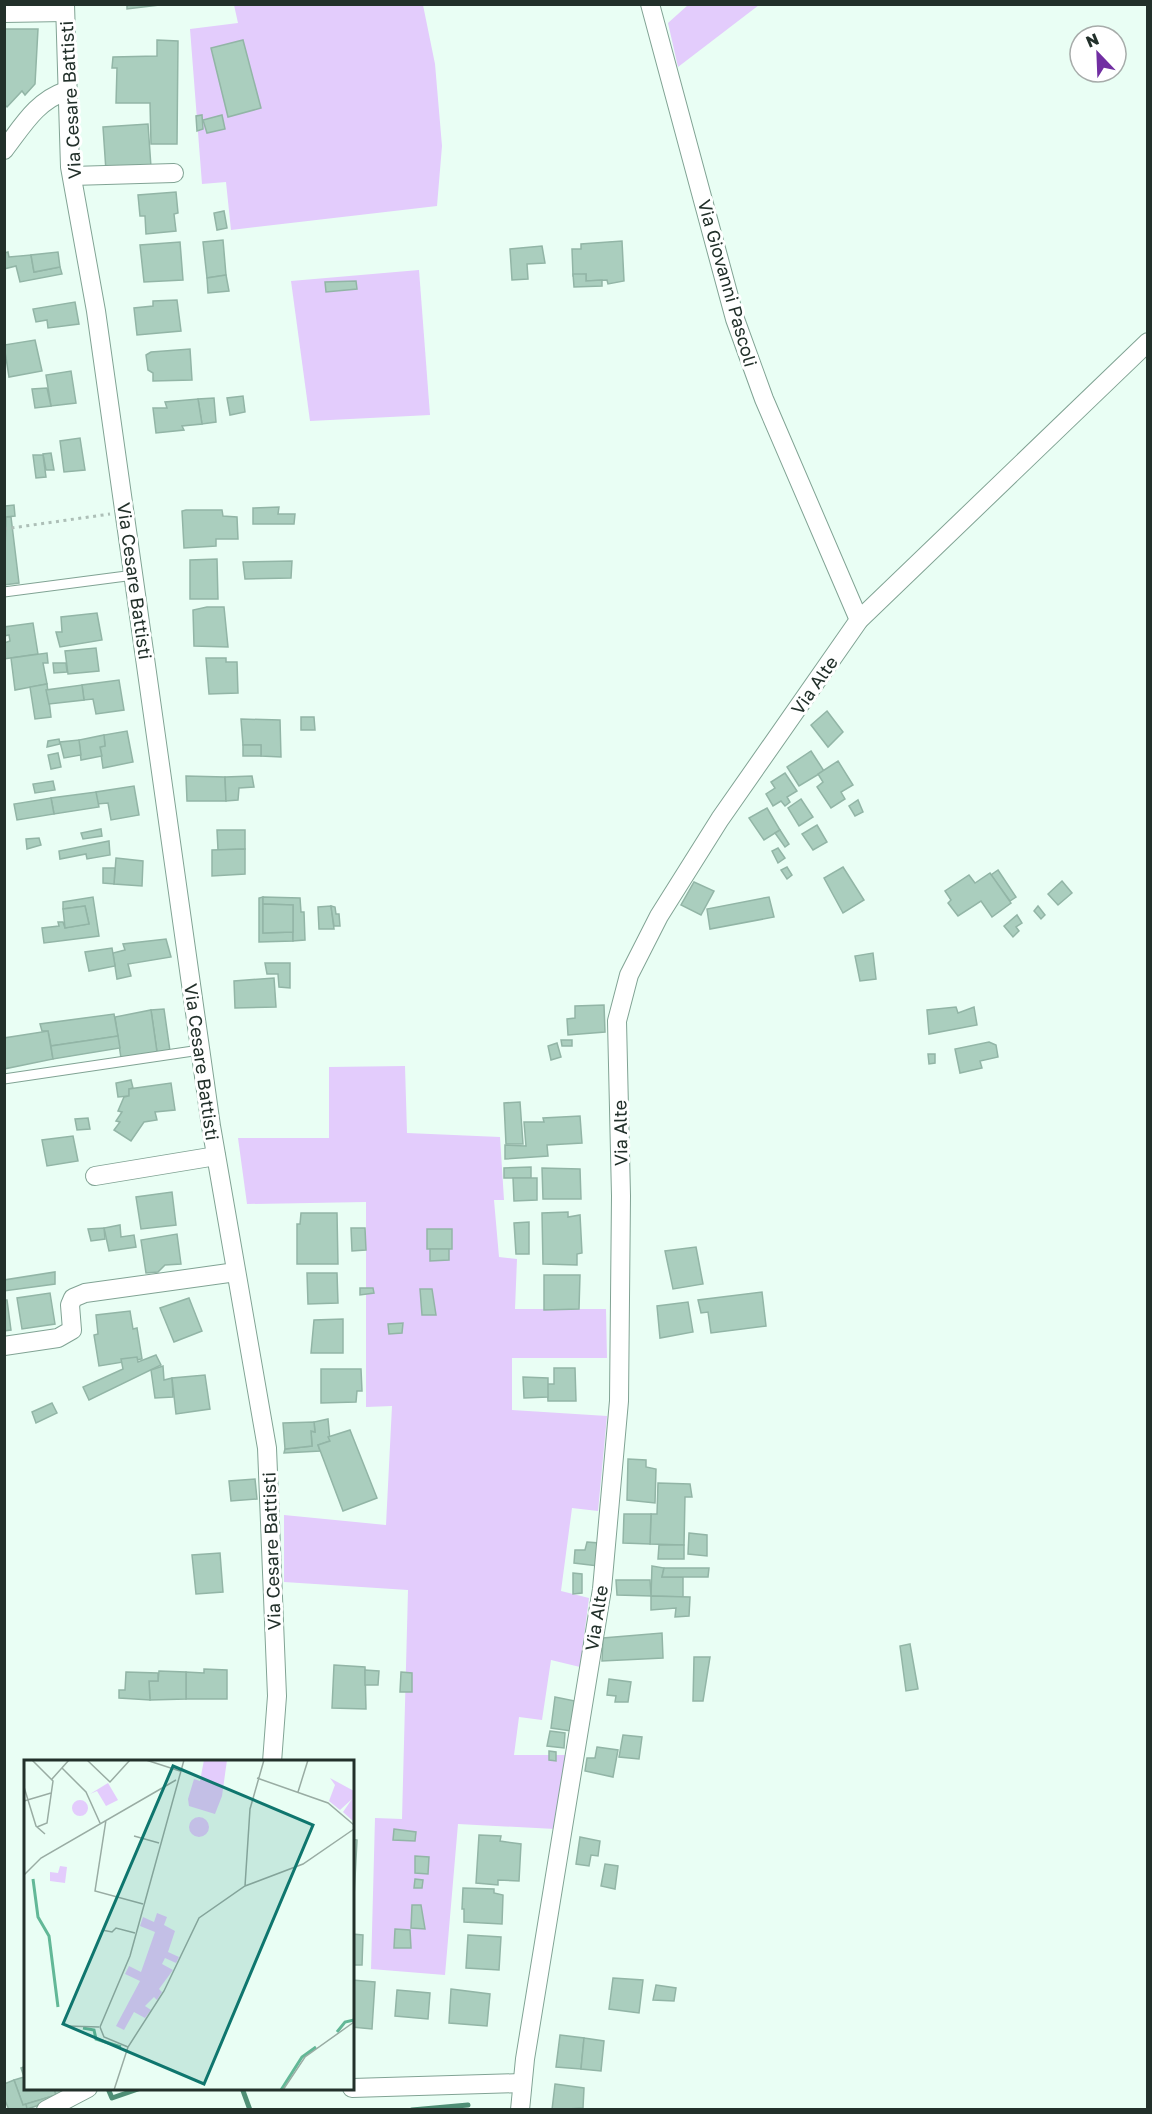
<svg xmlns="http://www.w3.org/2000/svg" width="1152" height="2114" font-family="'Golos Text',sans-serif">
  <rect width="100%" height="100%" fill="#e9fef4"/>
  <g fill="#e3ccfc">
    <path d="M234,5h189l12,59 7,82 -5,60 -206,24 -5,-48 -24,2 -12,-155 48,-6z"/>
    <path d="M688,5v-1l71,1 -81,62 -10,-44z"/>
    <path d="M419,270l11,145 -120,6 -19,-140z"/>
    <path d="M405,1066l2,67 93,4 4,63h-10l5,57 18,2 -2,50h91l1,49h-95v52l95,6 -9,95 -26,-3 -11,83 28,7 -9,69 -29,-7 -9,60 -23,-3 -5,38h53l-12,74 -97,-5 -13,151 -74,-6 4,-151 27,1 6,-229 -124,-8v-67l102,10 6,-119 -26,1v-205l-119,2 -9,-66h91v-71z"/>
  </g>
  <g fill="none" stroke-linecap="round" stroke-linejoin="round">
    <g stroke="#4f8f76" stroke-width="5">
      <path d="M242,2088l8,22"/>
      <path d="M109,2091l3,7 29,-10"/>
      <path d="M412,2110l56,-5"/>
    </g>
  </g>
  <g fill="#aacebe" stroke="#92b5a6" stroke-width="1.5">
    <path d="M127,4h32v1l-32,4z"/>
    <path d="M4,29h34l-3,55 -10,11 -3,-4 -15,16 -3,-3z"/>
    <path d="M157,40l21,1 -1,103h-26l-1,-41h-34l1,-35h-5l1,-11 44,-1z"/>
    <path d="M243,40l18,68 -33,9 -17,-69z"/>
    <path d="M202,115l1,14 -6,2 -1,-15z"/>
    <path d="M222,115l3,14 -18,4 -4,-13z"/>
    <path d="M148,124l3,43 -45,4 -3,-44z"/>
    <path d="M176,192l2,21 -4,1 2,17 -30,3 -1,-18h-5l-2,-21z"/>
    <path d="M224,211l3,17 -10,2 -3,-17z"/>
    <path d="M223,240l3,35 -19,3 -4,-36z"/>
    <path d="M622,241l2,40 -16,3 -1,-4 -21,1v-7l-13,2 -1,-27h9v-5z"/>
    <path d="M180,242l3,38 -39,2 -4,-37z"/>
    <path d="M542,246l3,17 -18,1 1,15 -16,1 -2,-31z"/>
    <path d="M8,252l1,5 22,-2 3,17 26,-5 2,7 -42,8 -4,-16 -12,3v-16z"/>
    <path d="M58,252l2,15 -26,5 -3,-17z"/>
    <path d="M573,274h13v7l16,-1v6l-28,1z"/>
    <path d="M226,275l3,16 -21,2 -1,-15z"/>
    <path d="M356,281l1,8 -31,3 -1,-10z"/>
    <path d="M177,300l4,31 -44,4 -3,-27 19,-2v-5z"/>
    <path d="M75,302l4,22 -31,4 -1,-8 -11,2 -3,-13z"/>
    <path d="M35,340l7,31 -33,6 -5,-32z"/>
    <path d="M190,349l2,31 -39,1v-8l-5,-3 -2,-15 5,-3z"/>
    <path d="M71,371l5,32 -25,3 -5,-31z"/>
    <path d="M47,388l4,18 -16,2 -3,-19z"/>
    <path d="M243,396l2,16 -15,3 -3,-17z"/>
    <path d="M214,398l2,24 -14,2 -4,-25z"/>
    <path d="M198,399l4,25 -20,2 2,4 -28,3 -3,-25h14l-2,-6z"/>
    <path d="M80,438l5,32 -21,2 -4,-31z"/>
    <path d="M51,453l3,17h-8l-3,-16z"/>
    <path d="M33,455h10l3,22 -10,1z"/>
    <path d="M4,502l1,4 9,-1 1,11 -9,1 1,3 -3,1z"/>
    <path d="M279,507l-1,7h17l-1,10h-41v-16z"/>
    <path d="M186,510h36l1,6 14,1 1,22h-22v7l-32,2 -2,-37z"/>
    <path d="M6,517h5l8,66 -15,2z"/>
    <path d="M217,559l1,40h-28v-39z"/>
    <path d="M292,561l-1,17 -46,1 -2,-17z"/>
    <path d="M207,607h17l4,40 -34,-1 -1,-36z"/>
    <path d="M97,613l5,27 -42,7 -4,-15h6l-1,-15z"/>
    <path d="M33,623l5,31 -34,5v-16l6,-2 -1,-6 -5,1v-9z"/>
    <path d="M96,648l3,23 -31,3 -3,-23z"/>
    <path d="M47,653l1,10h-5l4,21 -32,6 -4,-32z"/>
    <path d="M206,658h20v4h11l1,31 -29,1z"/>
    <path d="M53,663h13l1,9 -13,1z"/>
    <path d="M119,680l5,30 -28,4 -3,-15 -9,1 -2,-15z"/>
    <path d="M47,684l4,33 -16,2 -5,-32z"/>
    <path d="M82,685l2,15 -35,4 -3,-14z"/>
    <path d="M827,711l16,21 -15,15 -17,-22z"/>
    <path d="M301,717h13l1,13h-14z"/>
    <path d="M241,719l39,1 1,37 -20,-1v-11h-18z"/>
    <path d="M127,731l6,31 -30,6 -3,-21 5,-1 -1,-11z"/>
    <path d="M104,735l1,11 -5,1 2,9 -21,4 -2,-20z"/>
    <path d="M59,739l1,5 -13,3 1,-6z"/>
    <path d="M79,740l2,15 -17,3 -4,-16z"/>
    <rect x="243" y="745" width="18" height="11"/>
    <path d="M811,751l13,20 -25,15 -12,-19z"/>
    <path d="M58,753l3,14 -10,2 -3,-14z"/>
    <path d="M838,761l15,24 -12,7 4,7 -14,9 -14,-21 6,-5 -5,-8z"/>
    <path d="M785,773l12,18 -10,6 3,5 -5,4 -4,-5 -8,5 -7,-12 9,-6 -4,-6z"/>
    <path d="M186,776l39,1 1,24h-39z"/>
    <path d="M252,776l2,11 -15,1 -1,12 -12,1 -1,-24z"/>
    <path d="M53,781l2,9 -20,3 -2,-9z"/>
    <path d="M134,786l5,29 -28,5 -3,-17 -11,1 -1,-12z"/>
    <path d="M96,792l3,15 -45,7 -3,-16z"/>
    <path d="M51,798l3,16 -37,6 -3,-16z"/>
    <path d="M801,799l12,18 -14,9 -11,-18z"/>
    <path d="M858,800l5,12 -8,4 -6,-10z"/>
    <path d="M767,808l13,22 -16,10 -15,-22z"/>
    <path d="M817,825l10,17 -14,8 -11,-16z"/>
    <path d="M101,829l1,7 -19,3 -2,-6z"/>
    <path d="M217,830h28v19l-27,1z"/>
    <path d="M780,830l9,14 -4,3 -10,-14z"/>
    <path d="M39,838l2,7 -14,4 -1,-10z"/>
    <path d="M109,841l1,14 -23,4 -1,-5 -26,5 -1,-8z"/>
    <path d="M778,848l7,10 -7,5 -6,-12z"/>
    <path d="M245,849v25l-33,2v-26z"/>
    <path d="M116,858l27,3 -1,25 -28,-2z"/>
    <path d="M787,867l5,8 -5,4 -6,-9z"/>
    <path d="M843,867l21,33 -21,13 -19,-35z"/>
    <path d="M103,868h12l-1,16 -11,-1z"/>
    <path d="M998,870l18,27 -6,4 -19,-26z"/>
    <path d="M990,873l21,30 -19,14 -11,-16 -23,15 -10,-13 3,-3 -6,-9 24,-16 6,8z"/>
    <path d="M1062,881l10,12 -14,12 -10,-11z"/>
    <path d="M694,882l20,9 -13,24 -20,-10z"/>
    <path d="M93,897l6,39 -55,7 -2,-15 17,-2 -1,-4h5l2,6 24,-4 -4,-18 -22,3v-7z"/>
    <path d="M263,897v36l30,-1v9l-34,1v-44z"/>
    <path d="M263,897l37,1 1,14h3l1,28 -12,1v-36l-30,-1z"/>
    <path d="M769,897l5,20 -64,12 -3,-20z"/>
    <path d="M263,904l30,1v27l-30,1z"/>
    <path d="M85,906l4,18 -24,4 -2,-19z"/>
    <path d="M331,906l3,23h-15l-1,-22z"/>
    <path d="M331,906l4,1 1,7h3l1,12h-6z"/>
    <path d="M1038,906l7,9 -4,4 -7,-8z"/>
    <path d="M1017,915l5,8 -6,4 3,4 -6,6 -9,-11z"/>
    <path d="M166,939l5,18 -43,7 3,12 -14,3 -4,-26 12,-3 -2,-6z"/>
    <path d="M112,948l3,18 -26,5 -4,-19z"/>
    <path d="M873,953l3,26 -16,2 -5,-25z"/>
    <path d="M265,963h25v25l-11,-1 -1,-13h-11z"/>
    <path d="M274,978l2,29 -41,1 -1,-27z"/>
    <path d="M604,1005l1,27 -37,3 -1,-16 8,-1v-12z"/>
    <path d="M956,1007l2,6 16,-6 3,18 -48,9 -2,-24z"/>
    <path d="M164,1009l6,42 -13,1 -6,-42z"/>
    <path d="M151,1010l6,42 -36,6 -6,-41z"/>
    <path d="M114,1014l4,22 -67,10 -3,-15h-6l-2,-7z"/>
    <path d="M48,1031l5,28 -49,10v-31z"/>
    <path d="M118,1036l2,12 -67,11 -2,-13z"/>
    <path d="M561,1040h11v6h-10z"/>
    <path d="M989,1042l7,3 2,12 -18,4 2,7 -22,5 -5,-24z"/>
    <path d="M557,1043l4,14 -10,3 -3,-14z"/>
    <path d="M928,1054h7v9l-6,1z"/>
    <path d="M131,1080l2,8 -4,1v7l-11,1 -2,-14z"/>
    <path d="M171,1083l4,27 -20,2 2,8 -13,2 -13,19 -17,-11 6,-8 -4,-1 6,-9 -4,-1 6,-14 5,-1v-7z"/>
    <path d="M520,1102l3,42h-17l-2,-41z"/>
    <path d="M580,1116l2,27 -35,2 1,11 -43,3v-14l21,1 -2,-24h20l-1,-4z"/>
    <path d="M88,1118l2,11 -13,1 -2,-11z"/>
    <path d="M73,1136l5,25 -31,5 -5,-26z"/>
    <path d="M531,1167v11h-27v-10z"/>
    <path d="M542,1168l38,1 1,30h-38z"/>
    <path d="M513,1178h24v22l-23,1z"/>
    <path d="M172,1192l4,33 -35,4 -5,-32z"/>
    <path d="M568,1212v5l12,-2 2,38 -5,1v11l-34,-1 -1,-51z"/>
    <path d="M301,1213h36l1,51h-41v-40h3z"/>
    <path d="M529,1222v32h-13l-2,-31z"/>
    <path d="M120,1225l1,12 13,-2 2,12 -27,4 -5,-23z"/>
    <path d="M104,1228l1,11 -14,2 -3,-12z"/>
    <path d="M351,1228h14l1,22 -14,1z"/>
    <rect x="427" y="1229" width="25" height="20"/>
    <path d="M177,1234l4,30 -16,1 -7,7 -12,1 -5,-33z"/>
    <path d="M696,1247l7,37 -30,5 -8,-38z"/>
    <path d="M430,1249h19v11l-19,1z"/>
    <path d="M55,1272v12l-51,7v-11z"/>
    <path d="M307,1273h30l1,30 -30,1z"/>
    <path d="M544,1275h36l-1,34 -35,1z"/>
    <path d="M360,1288h13l1,5 -14,2z"/>
    <path d="M420,1289h12l4,26h-14z"/>
    <path d="M762,1292l4,34 -55,7 -3,-21 -7,1 -3,-13z"/>
    <path d="M50,1293l5,31 -33,5 -5,-31z"/>
    <path d="M189,1298l13,33 -28,11 -14,-34z"/>
    <path d="M4,1300h3l4,30 -7,1z"/>
    <path d="M688,1302l5,30 -33,6 -3,-32z"/>
    <path d="M130,1311l3,18 4,-1 5,31 -43,7 -5,-31 4,-1 -2,-19z"/>
    <path d="M343,1319v34h-32l3,-33z"/>
    <path d="M403,1323l-1,10 -13,1 -1,-10z"/>
    <path d="M156,1355l5,10 -72,35 -6,-13 40,-18 -2,-10 16,-2 1,5z"/>
    <path d="M163,1366l1,14 8,-2 1,19 -18,1 -4,-28z"/>
    <path d="M554,1368h21l1,33h-28l-1,-17h7z"/>
    <path d="M321,1369h40l1,22h-5l-1,11 -35,1z"/>
    <path d="M205,1375l5,34 -34,5 -4,-36z"/>
    <path d="M523,1377l25,1v19l-24,1z"/>
    <path d="M52,1403l5,10 -21,10 -4,-11z"/>
    <path d="M328,1419l2,22 -12,4 2,6 -36,2 1,-4 27,-3 -1,-15 4,1 -1,-10z"/>
    <path d="M314,1422l1,10 -4,-1 1,15 -27,3 -2,-26z"/>
    <path d="M350,1430l27,68 -34,13 -25,-66 12,-4 -2,-4z"/>
    <path d="M628,1459l18,1v7l10,2 -1,34 -28,-3z"/>
    <path d="M255,1479l2,20 -26,2 -2,-20z"/>
    <path d="M658,1483l32,1 2,13h-7l-1,48 -34,-1 1,-30h6z"/>
    <path d="M624,1514h27l-1,30 -27,-1z"/>
    <path d="M689,1533l18,2v21l-19,-2z"/>
    <path d="M587,1542l12,1 -1,23 -24,-3 1,-13h10z"/>
    <path d="M659,1545h25v14h-26z"/>
    <path d="M220,1553l3,39 -27,2 -4,-39z"/>
    <path d="M652,1566l12,2 -2,9h21v20l-32,-1z"/>
    <path d="M664,1568h45l-1,9h-46z"/>
    <path d="M573,1573l9,1v19l-9,1z"/>
    <path d="M616,1580h34l1,16 -34,-1z"/>
    <path d="M651,1596l39,1 -1,19 -14,1 1,-9 -25,2z"/>
    <path d="M662,1633l1,25 -61,3 1,-23z"/>
    <path d="M910,1644l8,45 -12,2 -6,-45z"/>
    <path d="M694,1657h16l-7,44h-10z"/>
    <path d="M334,1665l31,2 1,42 -34,-1z"/>
    <path d="M204,1669l23,1v29h-41v-27l18,1z"/>
    <path d="M365,1670l14,1 -1,14h-13z"/>
    <path d="M159,1671l27,1v27l-36,1 -1,-19h9z"/>
    <path d="M126,1672l32,1v8h-9l1,19 -31,-2v-8h6z"/>
    <path d="M401,1672l11,1v19h-12z"/>
    <path d="M609,1679l22,3 -3,20h-13l1,-6 -9,-1z"/>
    <path d="M555,1697l20,4 -4,30 -20,-3z"/>
    <path d="M550,1731l15,2 -1,15 -17,-2z"/>
    <path d="M623,1735l19,2 -3,22 -20,-2z"/>
    <path d="M597,1747l21,3 -5,27 -28,-6 2,-13h8z"/>
    <path d="M549,1751l7,1v9l-7,-1z"/>
    <path d="M394,1829l22,3 -1,9 -22,-1z"/>
    <path d="M479,1835l22,1 -1,5 21,3 -2,37 -21,-1v5l-22,-2z"/>
    <path d="M580,1837l20,4 -2,15 -7,-1 -2,11 -13,-2z"/>
    <path d="M352,1839l5,1 -4,76h-1z"/>
    <path d="M415,1856l14,1 -1,17 -13,-1z"/>
    <path d="M605,1864l13,2 -3,23 -14,-3z"/>
    <path d="M415,1879l8,1 -1,8h-8z"/>
    <path d="M463,1888l31,1v4l9,2 -1,29 -38,-2v-13h-2z"/>
    <path d="M412,1905h9l4,24 -14,-1z"/>
    <path d="M395,1929l15,1 1,18h-17z"/>
    <path d="M352,1934l11,1 -1,30h-10z"/>
    <path d="M468,1935l33,2 -2,33 -33,-2z"/>
    <path d="M613,1978l30,2 -4,33 -30,-4z"/>
    <path d="M352,1980l23,2 -3,47 -20,-2z"/>
    <path d="M656,1985l20,3 -2,13 -21,-1z"/>
    <path d="M451,1989l39,5 -3,32 -38,-3z"/>
    <path d="M397,1990l33,3 -2,26 -33,-3z"/>
    <path d="M560,2035l24,3 -3,31 -25,-2z"/>
    <path d="M584,2038l20,3 -3,30 -20,-2z"/>
    <path d="M26,2066v22h28l2,7 -33,10 -9,-25 10,-3 -3,-9z"/>
    <path d="M14,2080l9,25 3,-1 2,6h-19l-5,-12v-14z"/>
    <path d="M555,2084l29,4 -1,20 -31,2z"/>
    <path d="M54,2088h9l2,9 -38,12 -1,-5 30,-9z"/>
  </g>
  <g fill="none" stroke-linecap="round" stroke-linejoin="round">
    <defs>
      <g id="lane">
        <path d="M4,592l130,-17"/>
        <path d="M4,1079l196,-29"/>
      </g>
      <g id="street">
        <path d="M65,4l5,163 26,144 115,815 56,322 10,248 -5,66"/>
        <path d="M650,4l85,315 29,80 95,221"/>
        <path d="M4,13l61,-1"/>
        <path d="M4,150c18,-23 32,-49 62,-59"/>
        <path d="M72,176l102,-3"/>
        <path d="M95,1176l121,-20"/>
        <path d="M4,1346l54,-8 14,-8 -2,-25 3,-7 12,-5 151,-21"/>
        <path d="M352,2088l169,-5"/>
        <path d="M46,2110l42,-22"/>
        <path d="M520,2110l5,-51 77,-470 17,-188 2,-205 -4,-175 12,-46 30,-59 61,-97 139,-199 289,-278"/>
      </g>
    </defs>
    <use href="#lane" stroke="#81a394" stroke-width="11"/>
    <use href="#street" stroke="#81a394" stroke-width="20"/>
    <path stroke="#adbfb7" stroke-width="3" stroke-dasharray="3 4.5" stroke-linecap="butt" d="M4,529l106,-15"/>
    <use href="#lane" stroke="#fff" stroke-width="9"/>
    <use href="#street" stroke="#fff" stroke-width="18"/>
  </g>
  <g text-anchor="middle" dominant-baseline="central" stroke-width="6" stroke-linejoin="round" paint-order="stroke">
    <g font-size="18" fill="#22302a" stroke="#fff">
      <text transform="translate(70 100) rotate(-93)">Via Cesare Battisti</text>
      <text transform="translate(728 283) rotate(74)">Via Giovanni Pascoli</text>
      <text transform="translate(135 581) rotate(82)">Via Cesare Battisti</text>
      <text transform="translate(814 685) rotate(-55)">Via Alte</text>
      <text transform="translate(202 1062) rotate(82)">Via Cesare Battisti</text>
      <text transform="translate(620 1133) rotate(-91)">Via Alte</text>
      <text transform="translate(271 1551) rotate(-92)">Via Cesare Battisti</text>
      <text transform="translate(596 1618) rotate(-81)">Via Alte</text>
    </g>
  </g>
  <g transform="translate(24 1760)">
    <rect width="330" height="330" fill="#e9fef4"/>
    <path d="M180,0h23l-5,36 -7,18 -26,-8 -1,-7 6,-20 6,2zM306,18l24,13v31l-11,-10 9,-13 -12,11 -11,-9 6,-16zM84,23l10,17 -12,6 -9,-15 -7,3zM48 48a8 8 0 1 1 16 0a8 8 0 1 1-16 0ZM165 67a10 10 0 1 1 20 0a10 10 0 1 1-20 0ZM36,106l7,1 -2,16 -15,-2v-9l8,1zM133,153l10,4 -3,8 11,6 -7,21 11,5 -3,6 -11,-5 -3,6 11,6 -14,19 3,3 -5,8 -3,-3 -9,9 6,4 -6,8 -11,-6 -10,18 -8,-4 24,-45 -15,-7 4,-8 12,6 14,-40 -15,-6 3,-9 11,5z" fill="#e3ccfc"/>
    <path fill="none" stroke="#62b897" stroke-width="3" d="M9,119l5,38 11,19 9,71M59,268l11,2 2,9 25,8M313,272l8,-10 9,-2M257,330l21,-33 14,-10"/>
    <path fill="none" stroke="#99aca3" stroke-width="1.5" d="M8,0l21,21 -6,42 -10,4M63,0l23,22 20,-22M122,0l34,11M38,8l24,24 14,31M233,18l71,25 26,22M28,19l17,-19M0,27l12,39 9,8M274,32l10,-32M0,41l27,-8M82,60l-11,71 48,13M110,76l25,7M0,115l17,-17 135,-78M221,126l5,-77 14,-49M78,170l10,2 4,-4 19,5M43,266l32,1M104,287l-24,-10 -4,-10 30,-71 54,-196M90,330l14,-43 36,-56 35,-73 46,-32 58,-22 51,-35M259,330l22,-33 49,-35"/>
    <path fill="#0f766e" fill-opacity="0.15" stroke="#0f766e" stroke-width="3" d="M149,6l140,59 -109,259 -141,-60z"/>
    <rect width="330" height="330" fill="none" stroke="#22302a" stroke-width="3"/>
  </g>
  <rect width="1152" height="2114" fill="none" stroke="#22302a" stroke-width="12"/>
  <g transform="translate(1098 54) rotate(337)"><circle r="28" fill="#ffffff" stroke="#a7acaa" stroke-width="1.5"/>
  <path d="M0-4.5L10 22L0 15L-10 22Z" fill="#712ea2"/>
  <text y="-9" font-size="16" font-weight="bold" text-anchor="middle" fill="#22302a">N</text>
  </g>
</svg>
